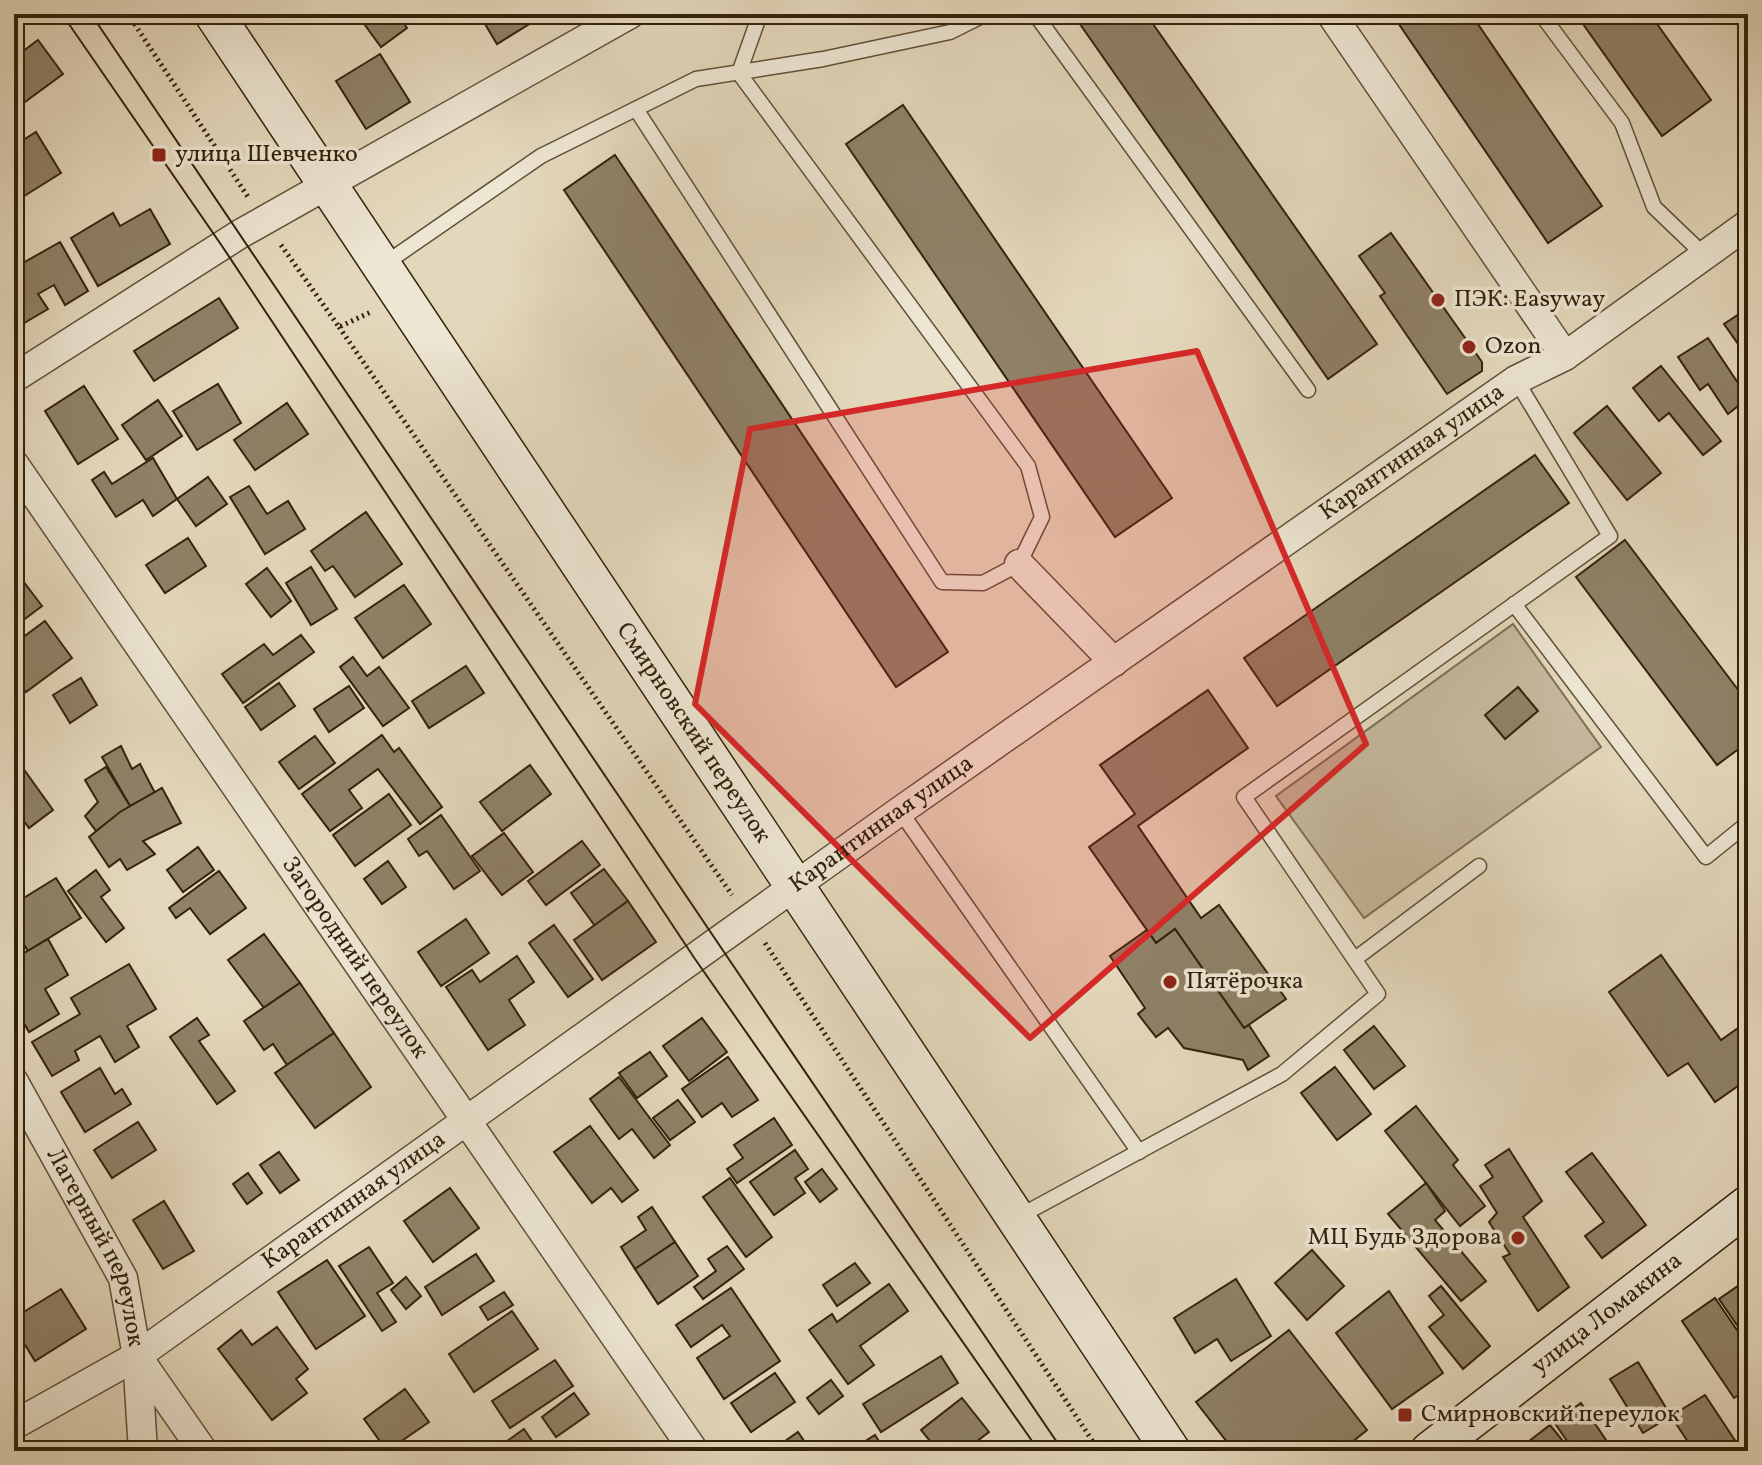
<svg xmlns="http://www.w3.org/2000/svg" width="1762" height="1465" font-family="Vollkorn,serif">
  <rect width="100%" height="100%" fill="#e4d8bc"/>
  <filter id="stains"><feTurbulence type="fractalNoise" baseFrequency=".0025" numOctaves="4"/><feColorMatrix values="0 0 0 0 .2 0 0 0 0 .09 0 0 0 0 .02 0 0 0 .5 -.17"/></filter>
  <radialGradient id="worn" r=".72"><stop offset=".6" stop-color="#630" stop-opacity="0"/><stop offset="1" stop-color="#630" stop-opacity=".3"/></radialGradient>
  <path fill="#c6b99e" stroke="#7c6e54" stroke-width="2" d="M1513,624l88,123 -237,171 -88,-122z"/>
  <g fill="#8f8167" stroke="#33220b" stroke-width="2">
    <path d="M363,14h34l10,14 -26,19 -22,-30z"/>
    <path d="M479,14h46l6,9 -34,21z"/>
    <path d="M1073,14h73l231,330 -49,35z"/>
    <path d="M1392,14h79l131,192 -54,37z"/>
    <path d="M1576,14h74l61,86 -49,36z"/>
    <path d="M38,40l25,34 -49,36v-52z"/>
    <path d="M380,54l30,48 -44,27 -30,-48z"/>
    <path d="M903,105l269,393 -57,39 -269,-393z"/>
    <path d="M36,132l25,41 -40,25 -7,-11v-41z"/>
    <path d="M615,155l333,497 -52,35 -332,-497z"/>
    <path d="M150,209l20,35 -72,42 -27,-48 42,-25 7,13z"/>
    <path d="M1391,233l91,129v9l-35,23 -67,-98 5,-3 -26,-37z"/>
    <path d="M60,242l28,49 -23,14 -11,-20 -16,9 10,15 -34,20v-61z"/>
    <path d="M219,298l19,30 -84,53 -20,-30z"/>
    <path d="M1748,308v50l-24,-34z"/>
    <path d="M1708,338l40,60 -20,16 -20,-30 -8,6 -22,-33z"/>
    <path d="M1661,366l60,75 -18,14 -34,-42 -10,8 -26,-33z"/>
    <path d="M218,384l23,39 -44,27 -24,-39z"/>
    <path d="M84,386l34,53 -40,25 -33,-53z"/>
    <path d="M158,400l24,36 -36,24 -24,-35z"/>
    <path d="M287,403l21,31 -53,36 -21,-30z"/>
    <path d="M1607,406l54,67 -34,27 -53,-67z"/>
    <path d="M1535,455l34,48 -292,203 -33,-48z"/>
    <path d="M153,458l24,41 -24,17 -10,-16 -27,17 -24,-37 12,-8 8,12z"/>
    <path d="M208,477l19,27 -31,22 -19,-27z"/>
    <path d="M249,486l18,28 21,-13 17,28 -40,25 -35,-57z"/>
    <path d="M366,512l36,52 -47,33 -22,-31 -8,5 -14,-20z"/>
    <path d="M188,538l18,28 -41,27 -19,-28z"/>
    <path d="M1625,540l123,163v39l-31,23 -141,-188z"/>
    <path d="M311,567l26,42 -26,16 -25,-42z"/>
    <path d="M267,568l24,33 -20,16 -25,-33z"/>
    <path d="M14,569l28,37 -28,21z"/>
    <path d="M404,585l27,39 -48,34 -28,-40z"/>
    <path d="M45,621l27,37 -46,34 -12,-17v-31z"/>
    <path d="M301,635l13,17 -71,51 -21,-29 42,-30 9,11z"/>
    <path d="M353,657l14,19 12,-9 30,41 -26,18 -43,-59z"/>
    <path d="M466,666l18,27 -55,35 -17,-27z"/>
    <path d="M81,678l16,27 -27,18 -17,-28z"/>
    <path d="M279,683l16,23 -34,24 -16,-23z"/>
    <path d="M349,686l15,22 -35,24 -15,-23z"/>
    <path d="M1518,687l20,24 -33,28 -20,-24z"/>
    <path d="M1208,690l40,58 -110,78 63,92 18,-13 67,94 -42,29 -69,-99 -19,14 -67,-96 46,-33 -35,-49z"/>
    <path d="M382,735l12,17 5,-4 43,59 -22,17 -42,-55 -29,21 13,18 -32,23 -28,-37z"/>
    <path d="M315,736l20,27 -36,26 -20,-27z"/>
    <path d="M121,746l11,23 8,-5 15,29 -25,13 -28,-49z"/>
    <path d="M20,764l33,46 -24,18 -15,-21v-38z"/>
    <path d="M530,765l21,29 -49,37 -22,-29z"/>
    <path d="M106,767l24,39 -34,25 -11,-15 13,-14 -13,-22z"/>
    <path d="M162,788l19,35 -38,18 12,13 -28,16 -7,-11 -11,8 -20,-30 31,-25z"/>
    <path d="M389,794l22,31 -56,41 -22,-31z"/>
    <path d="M441,815l39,56 -26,18 -27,-38 -8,5 -11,-17z"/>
    <path d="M504,833l29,39 -31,23 -30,-39z"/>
    <path d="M582,841l18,24 -54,40 -18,-24z"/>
    <path d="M198,847l16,23 -31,22 -16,-22z"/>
    <path d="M388,861l18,26 -24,17 -18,-25z"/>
    <path d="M604,869l24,32 -33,25 -24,-33z"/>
    <path d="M96,870l14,20 -9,7 23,31 -18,14 -38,-51z"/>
    <path d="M219,871l27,37 -36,26 -20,-26 -14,10 -7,-10z"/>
    <path d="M56,878l25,40 -53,33 -14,-23v-24z"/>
    <path d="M628,901l28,41 -54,38 -28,-40z"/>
    <path d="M466,919l23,34 -48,33 -23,-34z"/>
    <path d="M554,925l39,54 -25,18 -39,-54z"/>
    <path d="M1175,929l69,99 5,-3 20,31 -21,14 -5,-10 -59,-12 -16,-20 -12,9 -18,-23 7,-6 -35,-52 37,-26 9,13z"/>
    <path d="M264,934l36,49 -36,25 -36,-48z"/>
    <path d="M48,939l20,36 -23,14 14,25 -30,18 -15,-26v-47z"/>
    <path d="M1661,955l60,85 27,-19v58l-33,23 -27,-39 -20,13 -59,-84z"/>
    <path d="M517,956l17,26 -25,18 16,25 -37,25 -42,-63 26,-17 8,12z"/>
    <path d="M129,964l27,45 -29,17 12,21 -24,15 -15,-26 -25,15 4,9 -27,16 -20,-34 48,-28 -9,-16z"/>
    <path d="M300,983l34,50 -47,32 -14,-21 -9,6 -20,-29z"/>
    <path d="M197,1018l12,17 -10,6 36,50 -18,13 -47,-67z"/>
    <path d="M702,1018l25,34 -38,29 -26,-35z"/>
    <path d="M1374,1026l31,40 -31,23 -30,-39z"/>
    <path d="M334,1033l37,54 -56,41 -40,-55z"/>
    <path d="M650,1052l17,24 -30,22 -18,-25z"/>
    <path d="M728,1057l30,43 -26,17 -10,-14 -20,14 -20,-28z"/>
    <path d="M1335,1067l36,47 -34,26 -36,-47z"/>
    <path d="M100,1068l15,26 7,-5 9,15 -46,28 -24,-40z"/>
    <path d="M619,1077l51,68 -16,13 -22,-29 -13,10 -29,-40z"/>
    <path d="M678,1100l17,22 -25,18 -17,-22z"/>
    <path d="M1416,1106l42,54 -5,5 32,41 -25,20 -75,-95z"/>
    <path d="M774,1118l18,27 -55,38 -10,-14 16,-11 -9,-13z"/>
    <path d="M138,1122l18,28 -44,28 -18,-28z"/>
    <path d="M590,1126l48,64 -16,12 -11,-14 -19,15 -38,-51z"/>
    <path d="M1509,1149l33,52 -19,16 46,70 -31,24 -35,-54 7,-3 -21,-32 8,-9 -17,-27 13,-9 -8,-12z"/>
    <path d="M795,1150l13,19 -13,9 10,15 -31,22 -24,-33z"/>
    <path d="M279,1152l20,28 -19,13 -20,-28z"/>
    <path d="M1592,1153l54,72 -44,33 -17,-22 19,-14 -38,-50z"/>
    <path d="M822,1169l15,20 -17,13 -15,-20z"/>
    <path d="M248,1173l14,20 -15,11 -14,-20z"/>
    <path d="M730,1178l42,59 -26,20 -43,-60z"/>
    <path d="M1426,1183l19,28 -10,9 51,61 -25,20 -73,-87z"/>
    <path d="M450,1188l29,40 -46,34 -29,-41z"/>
    <path d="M164,1201l30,50 -31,18 -30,-49z"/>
    <path d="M652,1207l23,35 -40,27 -14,-22 25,-17 -8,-13z"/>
    <path d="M675,1242l23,34 -40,28 -23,-35z"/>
    <path d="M727,1246l17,23 -41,30 -9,-12 22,-16 -8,-12z"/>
    <path d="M369,1247l24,36 -16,10 19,29 -14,9 -43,-65z"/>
    <path d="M1312,1250l32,36 -37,34 -32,-37z"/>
    <path d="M476,1254l18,27 -52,34 -17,-28z"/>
    <path d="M327,1260l38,56 -49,33 -38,-57z"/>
    <path d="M855,1263l15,20 -33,23 -14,-21z"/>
    <path d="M406,1277l15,19 -15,13 -15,-19z"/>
    <path d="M1236,1279l35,57 -40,25 -14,-22 -22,14 -21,-35z"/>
    <path d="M1748,1279v62l-29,-42z"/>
    <path d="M889,1284l19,27 -48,35 14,19 -26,19 -39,-54 23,-16 5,8z"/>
    <path d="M1441,1286l49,60 -27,23 -34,-42 15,-12 -15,-19z"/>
    <path d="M731,1288l49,73 -56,38 -27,-41 33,-22 -8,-11 -31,22 -15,-22z"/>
    <path d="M61,1289l25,40 -51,32 -21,-34v-9z"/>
    <path d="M1389,1291l54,82 -51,36 -56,-76z"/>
    <path d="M504,1292l9,13 -25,15 -8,-13z"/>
    <path d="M1715,1298l33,48v43l-14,9 -52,-77z"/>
    <path d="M512,1311l26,38 -64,43 -25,-38z"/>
    <path d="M277,1327l31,42 -12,10 11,14 -35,27 -54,-71 23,-19 11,15z"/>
    <path d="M1289,1330l78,100 -26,21h-107l-38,-49z"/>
    <path d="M941,1356l17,27 -77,49 -18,-28z"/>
    <path d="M555,1360l18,26 -63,42 -18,-27z"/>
    <path d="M1638,1362l33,54 -28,17 -33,-54z"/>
    <path d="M775,1373l20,29 -44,30 -20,-29z"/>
    <path d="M831,1380l12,16 -24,18 -12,-16z"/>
    <path d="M405,1389l24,33 -42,29 -23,-32z"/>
    <path d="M574,1393l15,21 -33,23 -14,-20z"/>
    <path d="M1705,1395l37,56h-48l-23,-35z"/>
    <path d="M962,1398l27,34 -25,19h-26l-17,-21z"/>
    <path d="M1581,1403l25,37 -10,7 3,4h-25l-20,-29z"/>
    <path d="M1550,1425l21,26h-42l-5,-6z"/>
    <path d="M524,1429l15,22h-46z"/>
    <path d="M798,1432l13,19h-40z"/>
    <path d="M875,1435l10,16h-35z"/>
  </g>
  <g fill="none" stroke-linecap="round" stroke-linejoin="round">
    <defs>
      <g id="service">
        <path d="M1035,14l273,376"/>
        <path d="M1541,14l81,109 32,84 49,47"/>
        <path d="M636,109l306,473 41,1 36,-19 23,-47 -14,-51 -289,-393 21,-59"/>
        <path d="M383,265l158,-109 155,-77 127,-20 127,-27 36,-18"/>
        <path d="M1514,604l192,253 42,-34"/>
        <path d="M900,811l239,341"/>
        <path d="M1355,959l124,-93"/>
        <path d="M1018,1217l264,-143 96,-80 -134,-197 366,-261 -94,-156"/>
      </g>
      <g id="minor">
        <path d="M1331,14l234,342"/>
        <path d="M14,378l226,-144 390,-220"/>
        <path id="s1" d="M14,464l680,987"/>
        <path d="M1019,564l95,98"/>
        <path id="s2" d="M14,1082l109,196 14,78 66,95"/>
        <path d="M137,1356l6,95"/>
        <path id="s3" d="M14,1425l123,-69 763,-545 616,-431 49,-24 183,-132"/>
      </g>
      <g id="secondary">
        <path id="s4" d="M214,14l957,1437"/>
        <path id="s5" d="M1430,1451l318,-246"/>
      </g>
    </defs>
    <use href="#service" stroke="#5f5037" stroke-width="17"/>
    <use href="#minor" stroke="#5f5037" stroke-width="31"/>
    <use href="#secondary" stroke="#33220b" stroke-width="41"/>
    <g stroke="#33220b" stroke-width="5" stroke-dasharray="2 4" stroke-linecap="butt">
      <path d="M128,14l120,183"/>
      <path d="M281,245l58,82 34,-16"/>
      <path d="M339,327l393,568"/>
      <path d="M765,943l334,508"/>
    </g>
    <use href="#service" stroke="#ede6d3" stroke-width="14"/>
    <use href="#minor" stroke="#ede6d3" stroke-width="28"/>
    <use href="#secondary" stroke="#ede6d3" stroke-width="38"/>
    <g stroke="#33220b" stroke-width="2">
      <path d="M62,14l160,232 473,713 344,492"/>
      <path d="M91,14c325,478 645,960 972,1437"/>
    </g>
  </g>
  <path fill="#d62828" fill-opacity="0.2" stroke="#d62828" stroke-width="6" stroke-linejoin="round" d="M1197,351l169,393 -336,294 -335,-334 55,-275z"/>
  <g fill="#8f2418" stroke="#ede6d3" stroke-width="3">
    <rect x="151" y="147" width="16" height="16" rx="4"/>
    <circle cx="1438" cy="300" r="8"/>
    <circle cx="1469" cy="347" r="8"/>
    <circle cx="1170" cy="982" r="8"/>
    <circle cx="1518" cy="1238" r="8"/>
    <rect x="1397" y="1407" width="16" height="16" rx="4"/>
  </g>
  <g text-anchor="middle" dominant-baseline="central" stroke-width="7" stroke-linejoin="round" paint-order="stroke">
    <g font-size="24" fill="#33220b" stroke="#ede6d3" text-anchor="start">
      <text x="175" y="155">улица Шевченко</text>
      <text x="1454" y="300">ПЭК: Easyway</text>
      <text x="1485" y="347">Ozon</text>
      <text x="1186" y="982">Пятёрочка</text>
      <text x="1502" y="1238" text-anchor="end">МЦ Будь Здорова</text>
      <text x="1421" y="1415">Смирновский переулок</text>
    </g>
    <g font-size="24" fill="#33220b" stroke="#ede6d3">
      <text stroke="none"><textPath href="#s3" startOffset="1704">Карантинная улица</textPath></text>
      <text stroke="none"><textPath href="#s4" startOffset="864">Смирновский переулок</textPath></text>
      <text stroke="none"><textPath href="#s3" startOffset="1056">Карантинная улица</textPath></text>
      <text stroke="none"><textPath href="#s1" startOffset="600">Загородний переулок</textPath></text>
      <text stroke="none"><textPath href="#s3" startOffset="408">Карантинная улица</textPath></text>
      <text stroke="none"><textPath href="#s2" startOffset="186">Лагерный переулок</textPath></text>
      <text stroke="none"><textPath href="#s5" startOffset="224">улица Ломакина</textPath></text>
    </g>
  </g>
  <rect width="1762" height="1465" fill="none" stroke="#e4d8bc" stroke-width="48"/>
  <rect x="16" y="16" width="1730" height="1433" fill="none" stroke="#33220b" stroke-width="4"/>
  <rect x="24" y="24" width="1714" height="1417" fill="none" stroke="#33220b" stroke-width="2"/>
  <rect width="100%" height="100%" filter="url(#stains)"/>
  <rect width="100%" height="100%" fill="url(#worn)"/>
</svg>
